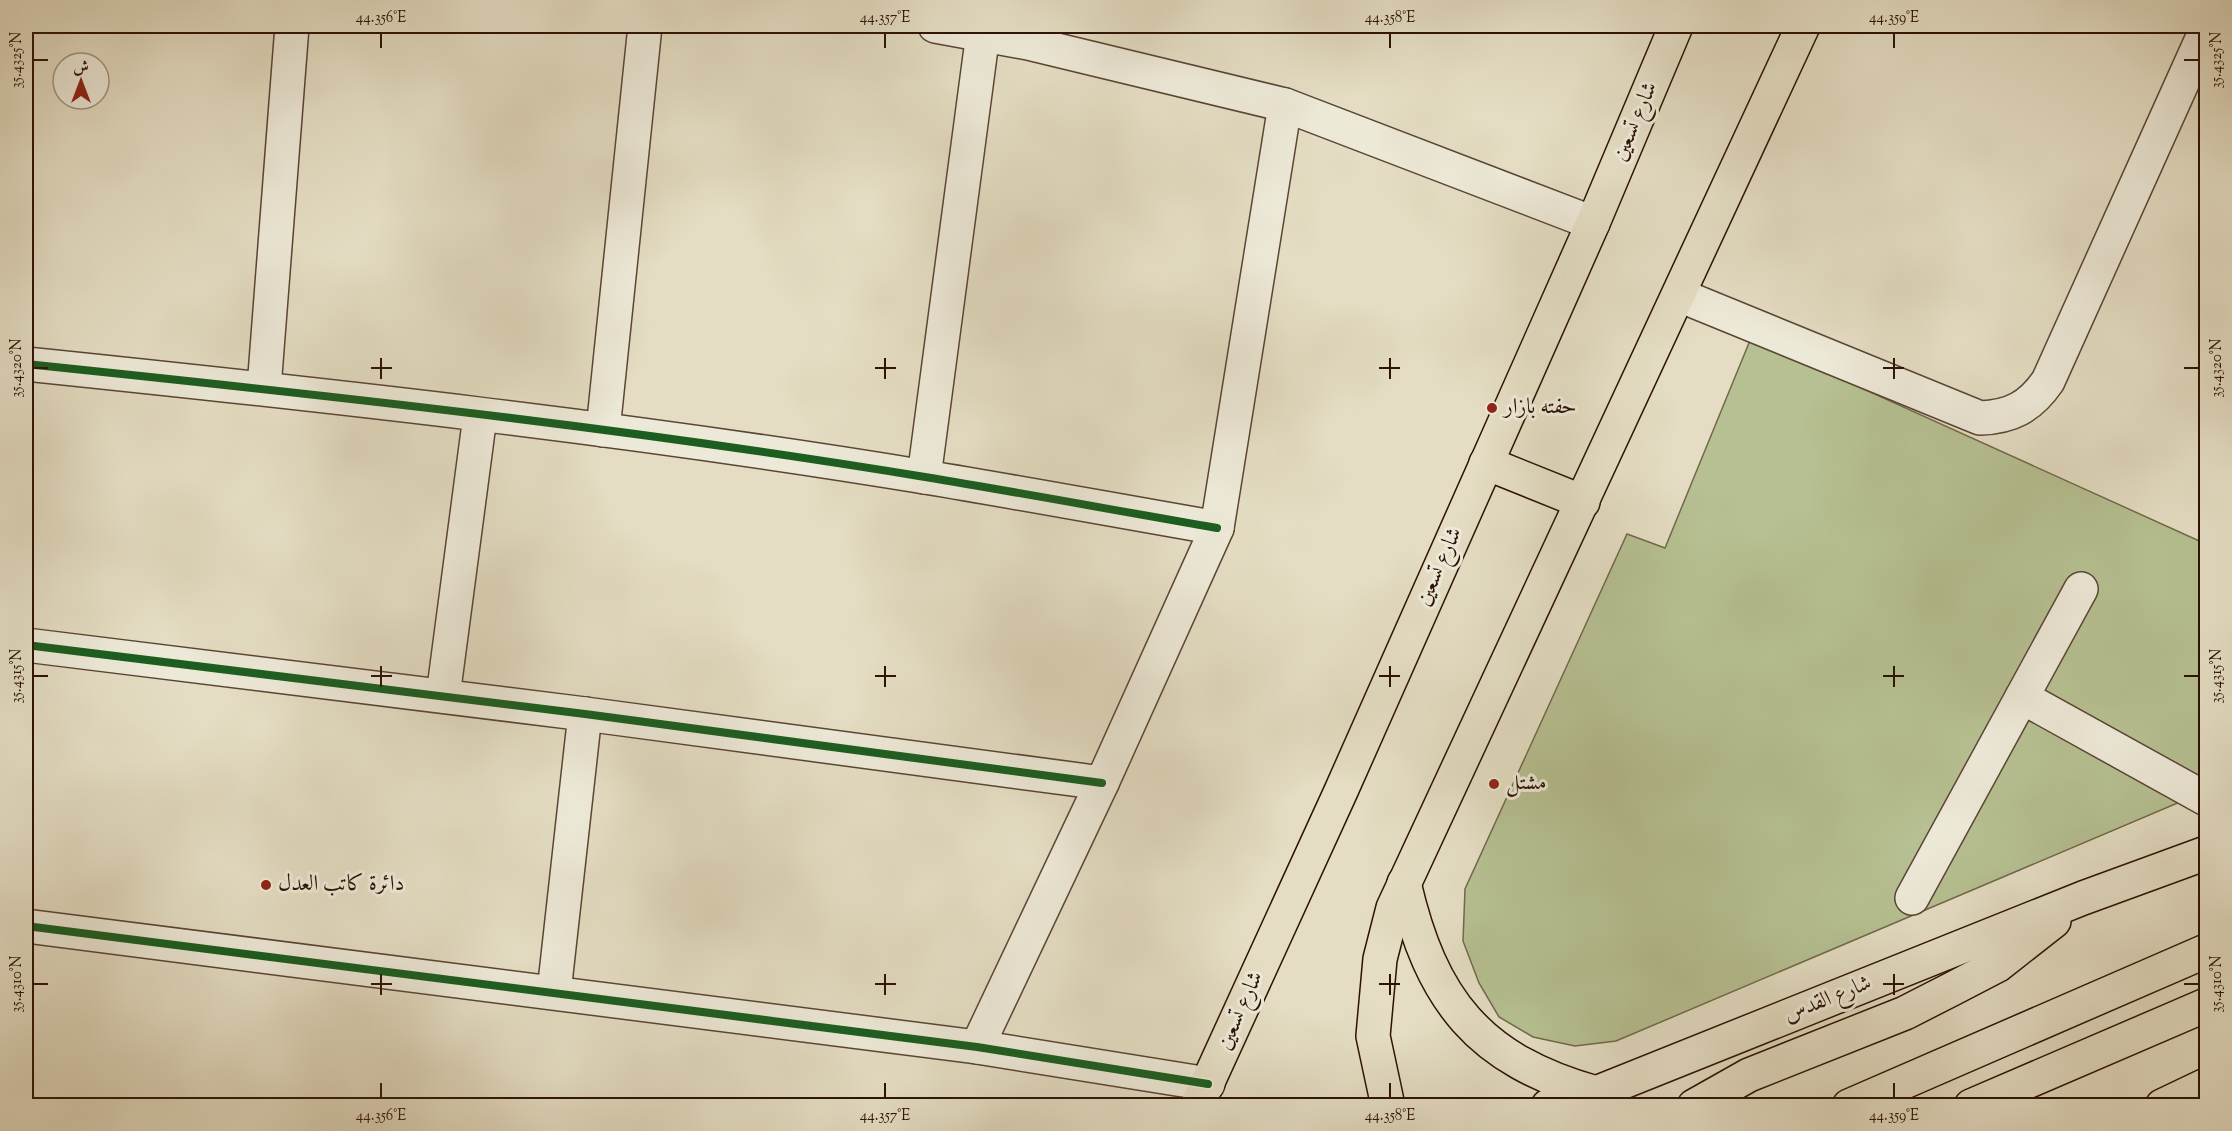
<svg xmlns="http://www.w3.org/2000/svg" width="2232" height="1131" font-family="'Sorts Mill Goudy',Amiri,serif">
  <rect width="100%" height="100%" fill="#e4ddc3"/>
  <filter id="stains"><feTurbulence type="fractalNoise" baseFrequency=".00333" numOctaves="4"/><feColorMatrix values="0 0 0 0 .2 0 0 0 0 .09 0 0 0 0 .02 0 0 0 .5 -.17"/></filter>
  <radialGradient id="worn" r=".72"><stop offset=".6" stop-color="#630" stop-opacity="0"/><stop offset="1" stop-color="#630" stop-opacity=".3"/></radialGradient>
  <path fill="#b6c092" stroke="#71694b" stroke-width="1.5" d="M1751,338l455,206v247l-590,250 -41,5 -42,-9 -34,-20 -20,-34 -16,-42 2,-52 162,-355 38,14z"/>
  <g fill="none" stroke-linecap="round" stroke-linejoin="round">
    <defs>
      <g id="minor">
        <path d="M935,26l93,17 257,62 308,118"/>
        <path d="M1679,295l301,123c31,-1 50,-11 68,-37l158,-351"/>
        <path d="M26,364c300,31 601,64 899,113 97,16 194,34 292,51"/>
        <path d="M264,388l28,-362"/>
        <path d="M603,430l42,-404"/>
        <path d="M924,477l59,-444"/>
        <path d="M26,645l559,69 517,69"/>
        <path d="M443,696l37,-280"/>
        <path d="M2022,697l184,102"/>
        <path d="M1912,898l169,-309"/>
        <path d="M26,926l951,121 231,37"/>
        <path d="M554,992l31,-278"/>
        <path d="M977,1047l125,-264 115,-255 68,-423"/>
      </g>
      <g id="major">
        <path d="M1486,463l97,39"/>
        <path d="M1404,883c27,117 74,177 192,210"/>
        <path d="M1197,1106l144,-315 252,-568 83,-197"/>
        <path d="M1388,1106l-15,-70 7,-77 13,-51 410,-882"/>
        <path d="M1548,1106l48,-13 487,-195 123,-45"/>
        <path d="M1694,1106l55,-31 156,-62 47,-24 46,-24 56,-44"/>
        <path d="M1849,1106l357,-155"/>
        <path d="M1971,1106l235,-101"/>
        <path d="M2162,1106l44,-21"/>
      </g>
    </defs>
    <use href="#minor" stroke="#5a4534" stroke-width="36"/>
    <use href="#major" stroke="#2c1204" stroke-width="36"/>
    <use href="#minor" stroke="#ede9d8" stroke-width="33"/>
    <use href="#major" stroke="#e4ddc3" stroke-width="33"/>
    <defs>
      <g id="cycleway">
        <path d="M26,364c300,31 601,64 899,113 97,16 194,34 292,51"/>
        <path d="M26,645l559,69 517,69"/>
        <path d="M26,926l951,121 231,37"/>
      </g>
    </defs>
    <use href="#cycleway" stroke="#ede9d8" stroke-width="11"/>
    <use href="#cycleway" stroke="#1b5e20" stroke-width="8"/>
  </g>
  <path fill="none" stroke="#2c1204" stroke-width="2" d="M381,33v15M885,33v15M1390,33v15M1894,33v15M33,60h15M2184,60h15M381,358v21M885,358v21M1390,358v21M1894,358v21M33,368h15M371,368h21M875,368h21M1379,368h21M1883,368h21M2184,368h15M381,666v21M885,666v21M1390,666v21M1894,666v21M33,676h15M371,676h21M875,676h21M1379,676h21M1883,676h21M2184,676h15M381,974v21M885,974v21M1390,974v21M1894,974v21M33,984h15M371,984h21M875,984h21M1379,984h21M1883,984h21M2184,984h15M381,1083v15M885,1083v15M1390,1083v15M1894,1083v15"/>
  <g fill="#8f2418" stroke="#ede9d8" stroke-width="2">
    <circle cx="1492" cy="408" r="6"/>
    <circle cx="1494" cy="784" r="6"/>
    <circle cx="266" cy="885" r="6"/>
  </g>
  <g text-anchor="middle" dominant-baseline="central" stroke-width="6" stroke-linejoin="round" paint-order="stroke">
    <g font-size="22" fill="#2c1204" stroke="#ede9d8">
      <text transform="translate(1636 122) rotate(-67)">شارع تسعين</text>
      <text transform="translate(1440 567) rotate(-66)">شارع تسعين</text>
      <text transform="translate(1828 1000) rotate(-22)">شارع القدس</text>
      <text transform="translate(1241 1011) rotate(-66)">شارع تسعين</text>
    </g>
    <g font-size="22" fill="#2c1204" stroke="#ede9d8" text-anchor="start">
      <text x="1504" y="408">حفته بازار</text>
      <text x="1506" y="784">مشتل</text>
      <text x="278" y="885">دائرة كاتب العدل</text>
    </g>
  </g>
  <rect width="2232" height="1131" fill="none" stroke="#e4ddc3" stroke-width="66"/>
  <g transform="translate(81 81)"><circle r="28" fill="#ede9d8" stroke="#a09383" stroke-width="1.5"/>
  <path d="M0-4.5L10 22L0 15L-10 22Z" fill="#8f2418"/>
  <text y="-9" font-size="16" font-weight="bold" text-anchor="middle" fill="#2c1204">ش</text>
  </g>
  <rect x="33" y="33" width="2166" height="1065" fill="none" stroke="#2c1204" stroke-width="2"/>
  <g font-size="15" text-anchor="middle" fill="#2c1204">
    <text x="381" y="22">44.356°E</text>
    <text x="885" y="22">44.357°E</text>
    <text x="1390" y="22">44.358°E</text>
    <text x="1894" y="22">44.359°E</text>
    <text transform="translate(16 60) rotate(-90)" y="5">35.4325°N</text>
    <text transform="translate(2216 60) rotate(-90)" y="5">35.4325°N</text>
    <text transform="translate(16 368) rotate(-90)" y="5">35.4320°N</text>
    <text transform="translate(2216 368) rotate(-90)" y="5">35.4320°N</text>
    <text transform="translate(16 676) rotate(-90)" y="5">35.4315°N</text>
    <text transform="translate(2216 676) rotate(-90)" y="5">35.4315°N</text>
    <text transform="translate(16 984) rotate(-90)" y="5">35.4310°N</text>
    <text transform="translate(2216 984) rotate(-90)" y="5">35.4310°N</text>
    <text x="381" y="1120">44.356°E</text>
    <text x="885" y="1120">44.357°E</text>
    <text x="1390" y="1120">44.358°E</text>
    <text x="1894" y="1120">44.359°E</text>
  </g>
  <rect width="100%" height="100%" filter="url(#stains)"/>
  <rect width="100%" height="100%" fill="url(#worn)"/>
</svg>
